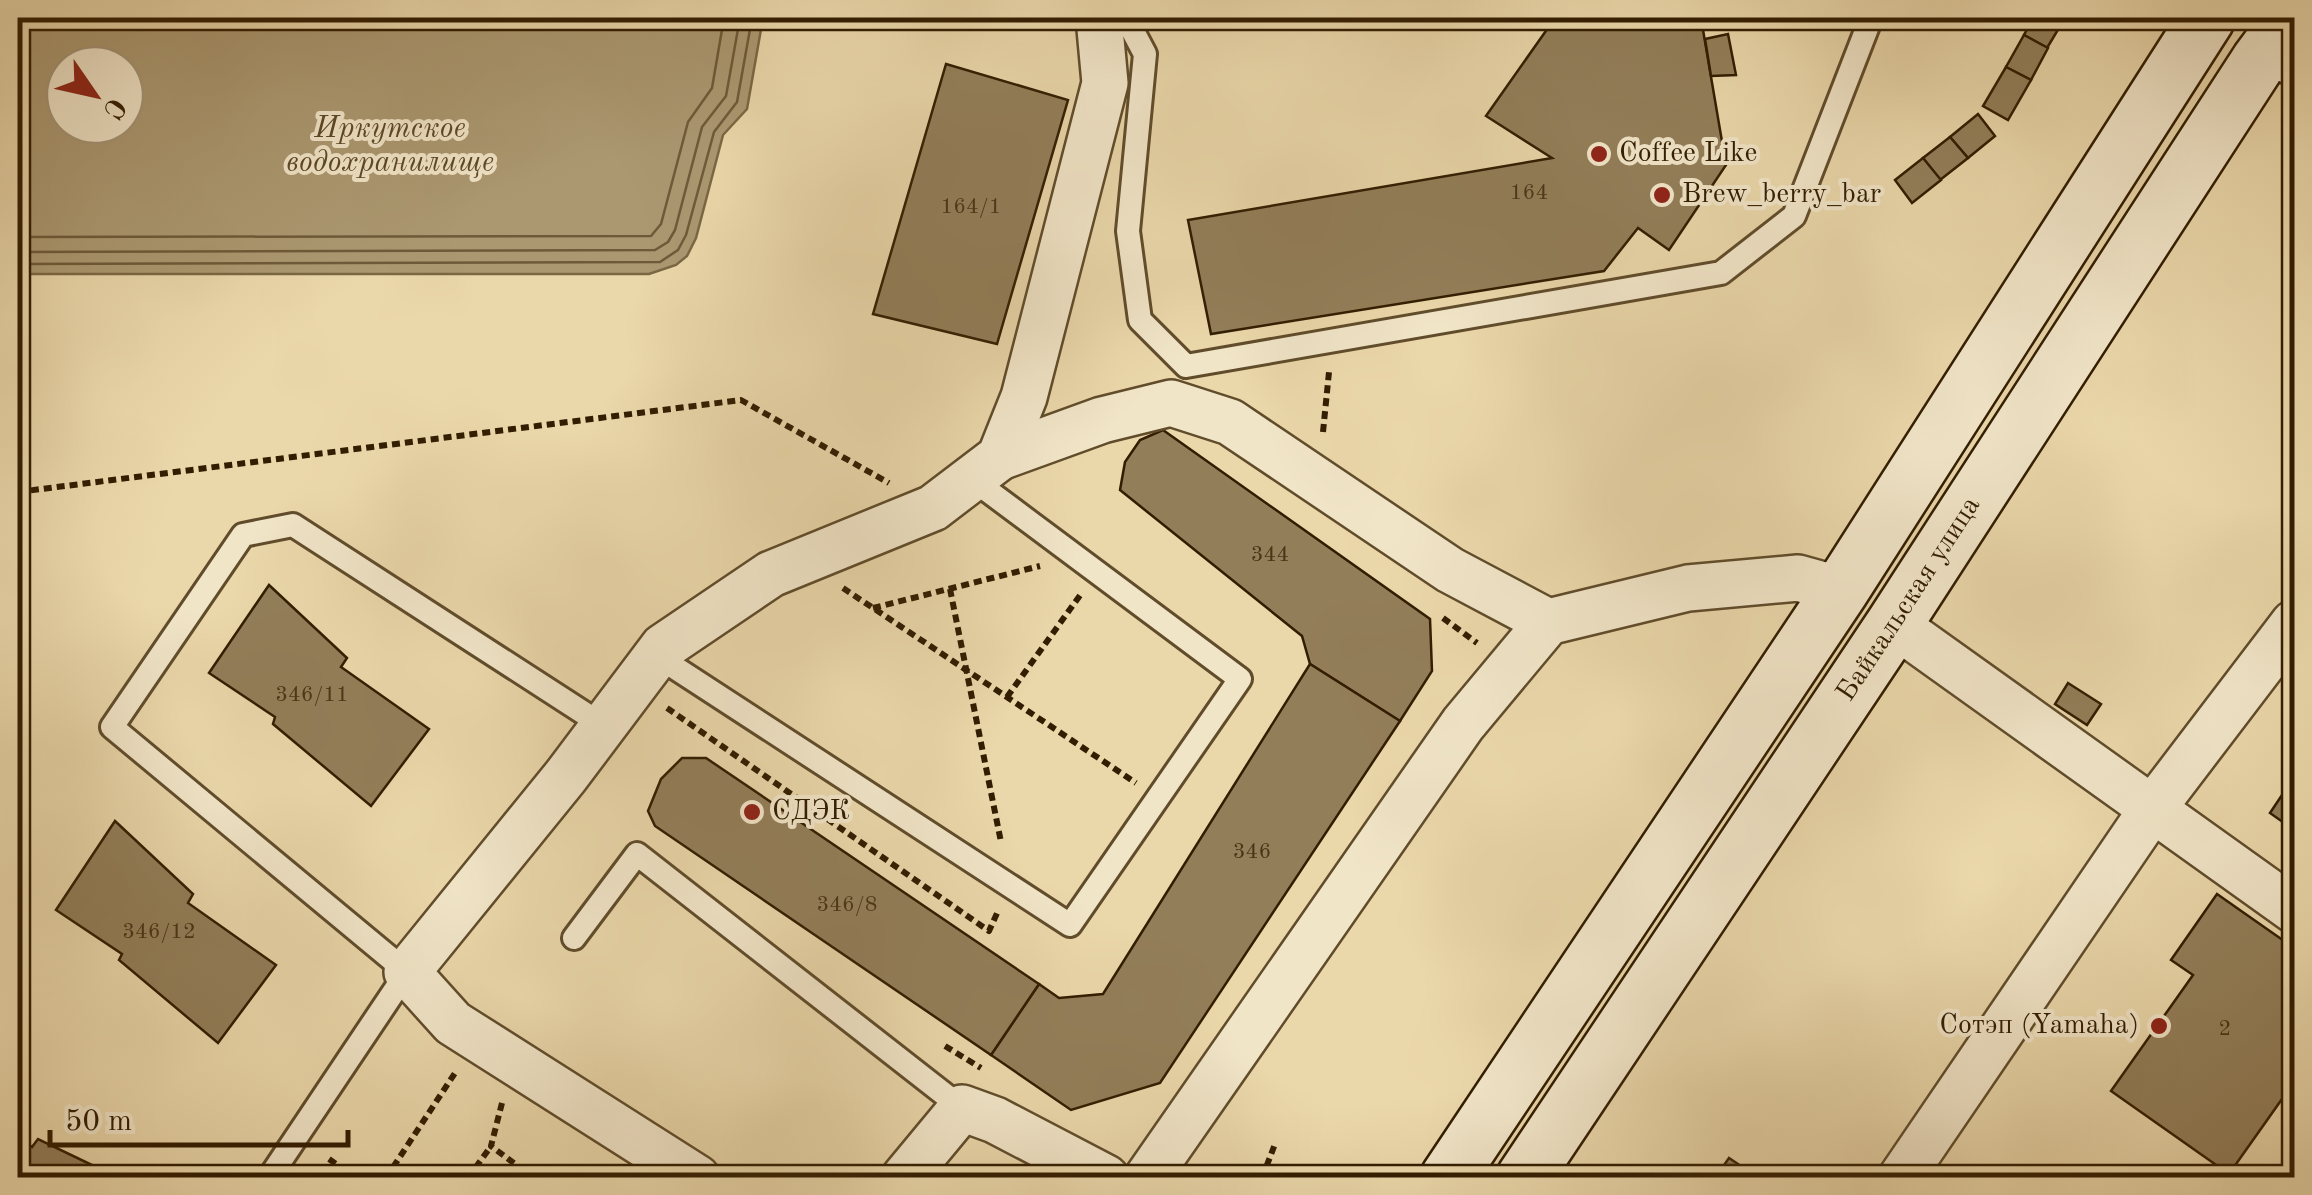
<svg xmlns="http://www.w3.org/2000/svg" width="2312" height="1195" font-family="'Old Standard TT',serif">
  <rect width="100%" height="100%" fill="#ead7aa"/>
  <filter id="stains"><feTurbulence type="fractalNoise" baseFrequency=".002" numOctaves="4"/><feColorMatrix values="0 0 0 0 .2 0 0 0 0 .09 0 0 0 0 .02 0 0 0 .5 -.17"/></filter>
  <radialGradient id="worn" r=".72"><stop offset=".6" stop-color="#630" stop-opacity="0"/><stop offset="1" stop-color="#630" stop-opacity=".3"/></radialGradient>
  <path fill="#ab9871" stroke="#7b6744" stroke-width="2.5" fill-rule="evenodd" d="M18,18h745l-16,91 -24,26 -27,103 -9,18 -11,9 -27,9h-631zM65,65h60v60h-60z"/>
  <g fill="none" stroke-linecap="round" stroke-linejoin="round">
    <g stroke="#6e5a39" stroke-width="2.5">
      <path d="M18,237l633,-1 10,-12 27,-102 24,-34 12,-70"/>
      <path d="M18,252l637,-2 13,-8 7,-12 27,-103 24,-31 14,-78"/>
      <path d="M18,264l642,-2 18,-12 8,-15 28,-103 23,-30 15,-84"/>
    </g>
  </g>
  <g fill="#927e59" stroke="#321d01" stroke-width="2.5">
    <path d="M1555,18h146l25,147 -57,85 -31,-22 -34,43 -393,63 -23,-114 364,-62 -66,-42z"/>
    <path d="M2033,18h32l-18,30 -23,-13z"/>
    <path d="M1728,34l8,41 -25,1 -6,-37z"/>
    <path d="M2024,35l24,13 -17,32 -25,-13z"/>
    <path d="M946,64l122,36 -71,244 -124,-30z"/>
    <path d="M2006,67l25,13 -23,40 -25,-14z"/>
    <path d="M1978,114l17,22 -27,22 -18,-21z"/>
    <path d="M1950,137l18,21 -28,22 -17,-22z"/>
    <path d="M1923,158l18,22 -29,23 -17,-23z"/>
    <path d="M1163,430l267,189 2,52 -32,50 -90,-57 -8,-28 -182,-146 5,-28 15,-22z"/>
    <path d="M269,585l78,73 -6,9 88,62 -58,77 -98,-82 2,-7 -66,-44z"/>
    <path d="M1310,664l90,57 -240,362 -89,27 -80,-55 48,-71 20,14 44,-4z"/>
    <path d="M2068,683l33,21 -14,21 -32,-21z"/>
    <path d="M682,758h24l333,226 -48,71 -336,-229 -7,-15 13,-32z"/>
    <path d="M2294,777v53l-24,-17z"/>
    <path d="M115,821l78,73 -5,9 88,62 -58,78 -99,-83 3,-6 -66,-44z"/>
    <path d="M2217,894l77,54v134l-65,92 -118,-83 82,-116 -22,-15z"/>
    <path d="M18,1137l14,10 6,-8 81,39h-101z"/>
    <path d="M1729,1158l30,20h-44z"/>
  </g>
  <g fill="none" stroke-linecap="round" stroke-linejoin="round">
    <defs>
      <g id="service">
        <path d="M1126,18l19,36 -17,177 12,89 46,46 535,-93 73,-57 77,-198"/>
        <path d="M2259,61l35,14"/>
        <path d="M657,656l413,269 170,-246 -268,-200"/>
        <path d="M574,938l63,-84 325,254"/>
        <path d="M269,1178l138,-206 -295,-245 131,-192 50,-10 311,201"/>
      </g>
      <g id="minor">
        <path d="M1000,457l102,-37 69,-17 59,19 220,148 98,52"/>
        <path d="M1894,624l400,286"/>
        <path d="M697,1178l-244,-155 -46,-51 159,-196 97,-129 108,-73 162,-66 67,-51 24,-60 81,-314 -6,-65"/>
        <path d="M904,1178l58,-70 33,12 111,58"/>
        <path d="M1147,1178l316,-454 85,-102 140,-34 110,-10 43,12"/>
        <path d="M1901,1178l252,-370 141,-185"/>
      </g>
      <g id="secondary">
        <path d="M1448,1178l393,-588 366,-572"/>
        <path id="s1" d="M1524,1178l370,-554 365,-563 32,-43"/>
      </g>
    </defs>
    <use href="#service" stroke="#604c2b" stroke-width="28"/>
    <use href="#minor" stroke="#604c2b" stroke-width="50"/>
    <use href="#secondary" stroke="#321d01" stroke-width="60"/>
    <g stroke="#321d01" stroke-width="6" stroke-dasharray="8 5" stroke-linecap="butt">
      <path d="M1323,432l6,-60"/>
      <path d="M18,492l723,-92 148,83"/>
      <path d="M843,588l293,195"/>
      <path d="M950,589l51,253"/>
      <path d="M873,608l167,-42"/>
      <path d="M1443,618l34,25"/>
      <path d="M1007,697l74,-103"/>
      <path d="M667,708l322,223 9,-20"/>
      <path d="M945,1046l36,22"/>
      <path d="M502,1103l-11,43 43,32"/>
      <path d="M329,1159l27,19"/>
      <path d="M386,1178l69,-105"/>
      <path d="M468,1178l23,-32"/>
      <path d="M1262,1178l13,-34"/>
    </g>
    <use href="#service" stroke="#f1e5c8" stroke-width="22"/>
    <use href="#minor" stroke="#f1e5c8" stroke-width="45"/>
    <use href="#secondary" stroke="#f1e5c8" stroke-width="55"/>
  </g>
  <g fill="#8f2418" stroke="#f1e5c8" stroke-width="4">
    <circle cx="1599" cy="154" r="10"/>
    <circle cx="1662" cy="195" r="10"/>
    <circle cx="752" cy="812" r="10"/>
    <circle cx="2159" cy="1026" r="10"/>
  </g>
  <g text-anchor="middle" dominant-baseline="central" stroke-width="8" stroke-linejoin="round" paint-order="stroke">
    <g font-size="22" fill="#4a3517">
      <text x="1529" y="193">164</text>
      <text x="971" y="207">164/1</text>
      <text x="1270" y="555">344</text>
      <text x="312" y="695">346/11</text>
      <text x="1252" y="852">346</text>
      <text x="847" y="905">346/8</text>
      <text x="159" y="932">346/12</text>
      <text x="2225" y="1029">2</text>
    </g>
    <g font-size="28" fill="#321d01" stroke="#f1e5c8" text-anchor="start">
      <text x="1619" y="154">Coffee Like</text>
      <text x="1682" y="195">Brew_berry_bar</text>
      <text x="772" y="812">СДЭК</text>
      <text x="2139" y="1026" text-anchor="end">Сотэп (Yamaha)</text>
    </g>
    <g font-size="28" fill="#321d01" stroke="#f1e5c8">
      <text stroke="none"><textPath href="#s1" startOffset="695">Байкальская улица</textPath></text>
    </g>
    <g font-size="30" font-style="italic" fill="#5c4828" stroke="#f1e5c8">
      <text x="390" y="129">Иркутское<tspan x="390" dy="34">водохранилище</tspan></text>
    </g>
  </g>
  <rect width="2312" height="1195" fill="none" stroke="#ead7aa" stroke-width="60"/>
  <rect x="20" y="20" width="2272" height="1155" fill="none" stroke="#321d01" stroke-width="5"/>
  <rect x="30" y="30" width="2252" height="1135" fill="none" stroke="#321d01" stroke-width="2.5"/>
  <g transform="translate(95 95) rotate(124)"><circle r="48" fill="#f1e5c8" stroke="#a59578" stroke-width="2.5"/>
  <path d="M0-8L18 38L0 25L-18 38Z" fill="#8f2418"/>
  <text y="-15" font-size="28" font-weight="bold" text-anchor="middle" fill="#321d01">С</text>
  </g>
  <path d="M50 1130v15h298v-15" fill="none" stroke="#321d01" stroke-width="5"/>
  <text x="65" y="1130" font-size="30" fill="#321d01" stroke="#f1e5c8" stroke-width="8" paint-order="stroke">50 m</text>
  <rect width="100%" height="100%" filter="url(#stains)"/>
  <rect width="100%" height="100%" fill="url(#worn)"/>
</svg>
